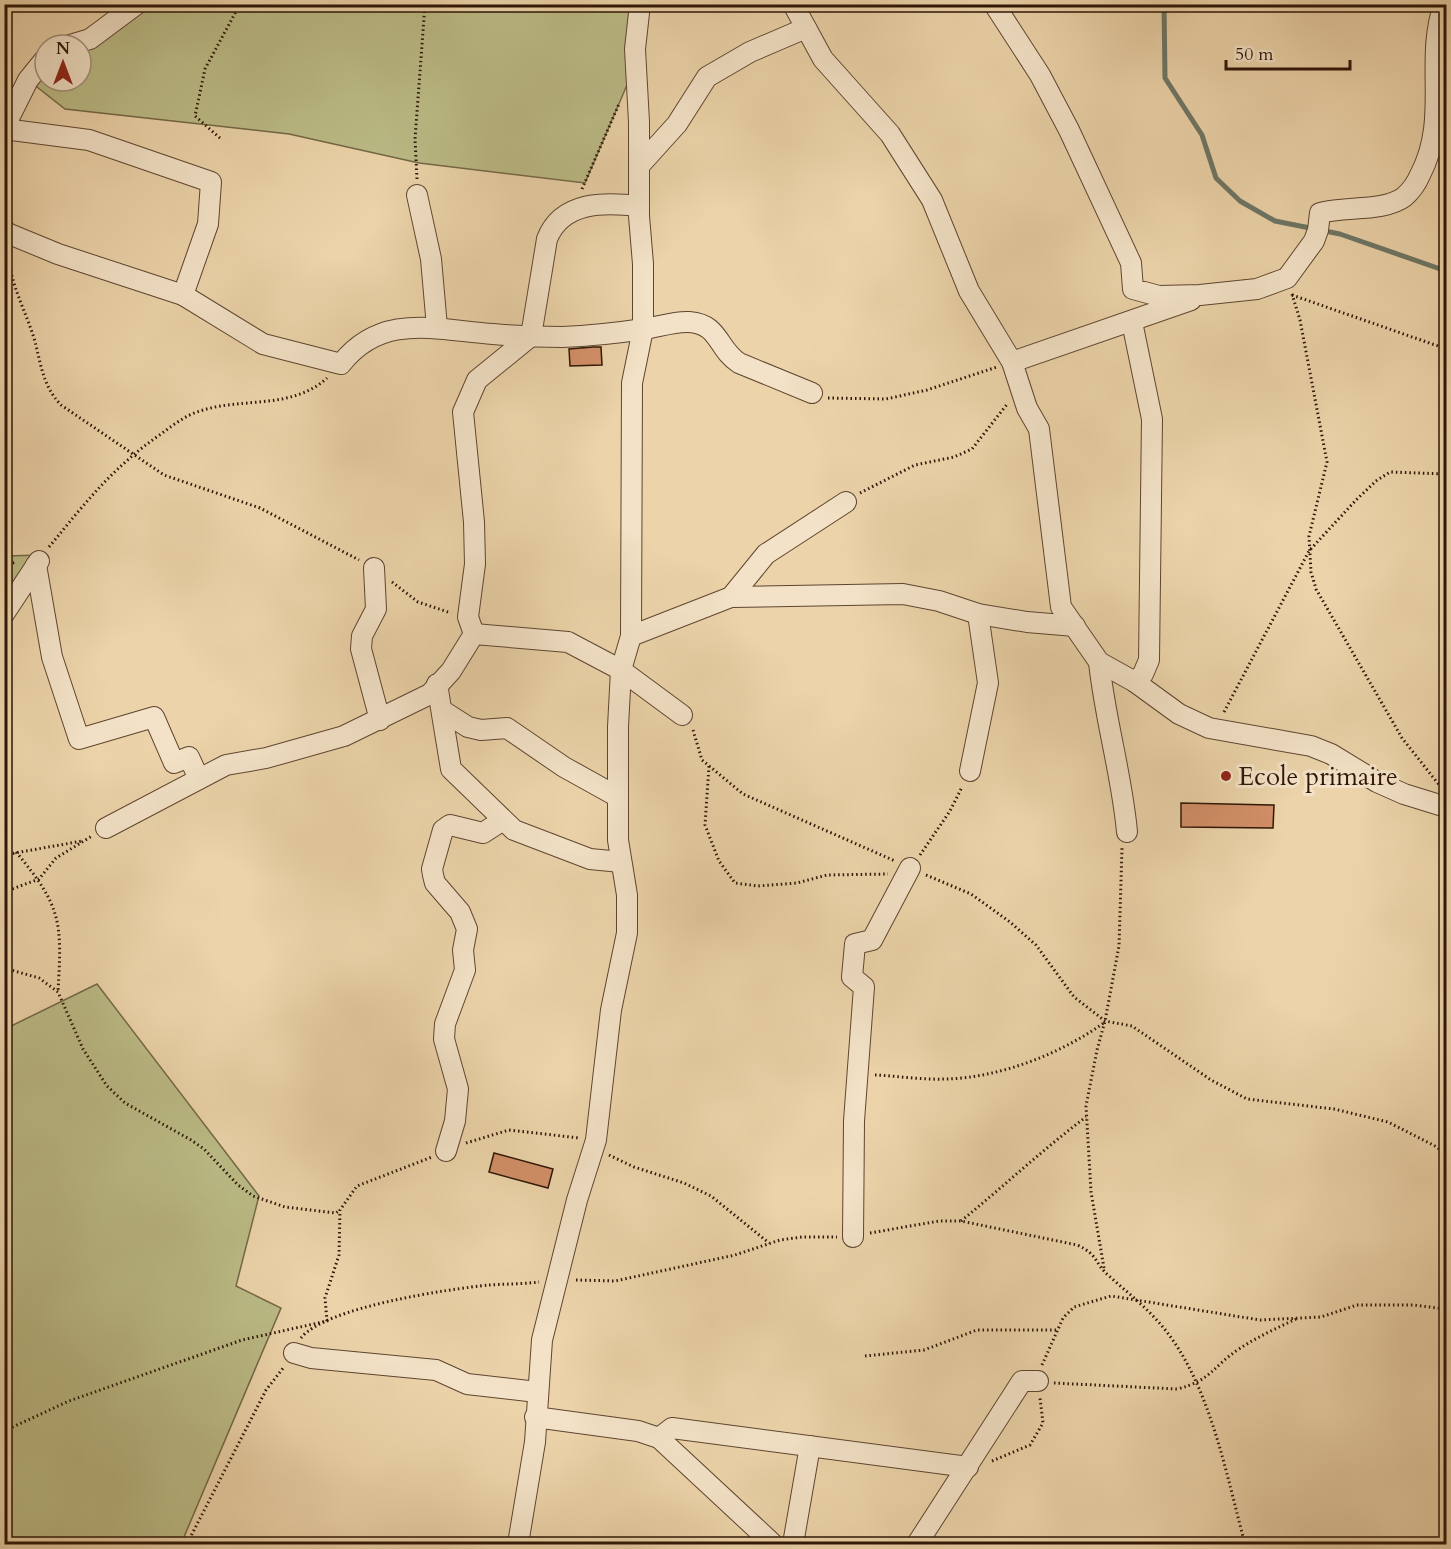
<svg xmlns="http://www.w3.org/2000/svg" width="1451" height="1549" font-family="Cardo,serif">
  <rect width="100%" height="100%" fill="#ecd3a9"/>
  <filter id="stains"><feTurbulence type="fractalNoise" baseFrequency=".00333" numOctaves="4"/><feColorMatrix values="0 0 0 0 .2 0 0 0 0 .09 0 0 0 0 .02 0 0 0 .5 -.17"/></filter>
  <radialGradient id="worn" r=".72"><stop offset=".6" stop-color="#630" stop-opacity="0"/><stop offset="1" stop-color="#630" stop-opacity=".3"/></radialGradient>
  <g fill="#bbbb86" stroke="#746846" stroke-width="1.5">
    <path d="M137,5h494l5,59 -51,119 -166,-20 -130,-29 -224,-25 -37,-29 17,-21v22h36v-36z"/>
    <path d="M42,555l-37,59v-58z"/>
    <path d="M97,984l162,212 -23,90 45,22 -100,236h-176v-515z"/>
  </g>
  <g fill="none" stroke-linecap="round" stroke-linejoin="round">
    <path stroke="#6e7766" stroke-width="5" d="M1164,4l1,74 37,57 14,43 24,23 35,20 65,13 106,37"/>
  </g>
  <g fill="#d28f68" stroke="#2e1607" stroke-width="1.5">
    <path d="M593,347h8l1,18 -32,1 -1,-17z"/>
    <path d="M1181,803l93,2 -1,23 -92,-1z"/>
    <path d="M494,1153l59,16 -5,19 -59,-16z"/>
  </g>
  <g fill="none" stroke-linecap="round" stroke-linejoin="round">
    <defs>
      <g id="minor">
        <path d="M793,4l30,55 67,75 42,66 37,91 43,71 15,46 12,21 22,178 38,55 36,20 44,32 30,14 102,18 20,8 46,28 27,12 42,13"/>
        <path d="M994,4l46,71 29,55 62,133 2,26 26,7 41,-1 57,-6 30,-11 27,-37 4,-11 2,-17c24,-7 64,-1 84,-16 7,-6 13,-15 16,-22 30,-57 4,-113 24,-171"/>
        <path d="M70,45l20,-6 47,-35"/>
        <path d="M4,128l24,-48 17,-21"/>
        <path d="M4,129l85,11 122,42 -3,42 -25,71"/>
        <path d="M640,165l37,-41 30,-47 43,-25 56,-24"/>
        <path d="M417,195l14,64 6,68"/>
        <path d="M4,229l3,4 51,21 125,41 80,49 78,20c41,-52 95,-34 152,-30 22,2 46,3 69,3 27,-1 55,-4 82,-8 14,-2 31,-8 45,-7 31,2 28,27 50,41l73,30"/>
        <path d="M1132,322l20,97 -3,241 -6,14 -8,8"/>
        <path d="M1012,362l179,-62"/>
        <path d="M36,565l16,92 27,82 75,-22 20,46 15,-6 10,22"/>
        <path d="M374,568l2,41 -14,27 -1,13 19,71"/>
        <path d="M731,597l172,-3 36,7 39,13 49,8 48,4"/>
        <path d="M4,614l35,-53"/>
        <path d="M474,634l-6,-17 7,-53 -1,-42 -11,-110 14,-32 54,-44 16,-97c15,-38 57,-37 92,-33"/>
        <path d="M631,636l100,-39 35,-43 80,-52"/>
        <path d="M1099,662c6,58 23,113 28,170"/>
        <path d="M437,684l14,85 63,61 76,29 31,3"/>
        <path d="M443,711l25,16 13,3 26,-2 57,39 54,30"/>
        <path d="M970,771l18,-88 -10,-69"/>
        <path d="M106,828l120,-63 40,-7 78,-22 86,-42 21,-23 23,-37 94,8 53,28 61,45"/>
        <path d="M446,1151l9,-30 3,-32 -14,-50 1,-15 20,-54 -2,-20 4,-21 -7,-17 -25,-29 -2,-8 -1,-6 11,-39 7,-5 33,8 20,-13"/>
        <path d="M853,1237l1,-116 10,-134 -12,-10 3,-33 17,-4 38,-72"/>
        <path d="M294,1353l17,5 125,12 31,14 70,8"/>
        <path d="M535,1417l103,14 21,7 114,106"/>
        <path d="M659,1438l13,-10 296,39"/>
        <path d="M518,1544l17,-102 7,-102 35,-140 19,-60 15,-130 16,-77v-38l-9,-55v-113l3,-57 10,-34 1,-253 11,-54v-65l-4,-48v-94l-4,-73 5,-45"/>
        <path d="M793,1544l17,-98"/>
        <path d="M917,1544l105,-163h16"/>
      </g>
    </defs>
    <use href="#minor" stroke="#5e4530" stroke-width="22"/>
    <g stroke="#2e1607" stroke-width="3" stroke-dasharray="1.5 3" stroke-linecap="butt">
      <path d="M220,138l-25,-22 10,-47 35,-65"/>
      <path d="M417,179l-2,-40 10,-135"/>
      <path d="M582,189l37,-85"/>
      <path d="M8,253c2,30 17,57 26,85 7,25 8,47 27,67l103,70 96,33 99,52"/>
      <path d="M1292,294l8,26 27,142 -18,74 2,36 5,17 86,149 38,48"/>
      <path d="M1292,295l146,51h8"/>
      <path d="M828,398l58,1 41,-9 70,-23"/>
      <path d="M860,493l55,-28 39,-8 18,-8 36,-46"/>
      <path d="M49,547c37,-45 64,-80 112,-113 12,-9 25,-19 39,-23 42,-14 92,-1 127,-33"/>
      <path d="M4,565l13,-3"/>
      <path d="M392,582l26,20 33,11"/>
      <path d="M1224,712l85,-161 47,-51 20,-19 14,-9 56,2"/>
      <path d="M693,730l9,30 41,34 152,67"/>
      <path d="M709,766l-4,59 14,36 16,22 23,3 39,-3 30,-8 61,-1"/>
      <path d="M16,852c46,55 46,70 42,140"/>
      <path d="M4,855l78,-14"/>
      <path d="M920,855l30,-44 12,-24"/>
      <path d="M926,875l45,19 39,28 26,23 38,52 31,24 27,5 79,54 36,19 87,10 54,13 49,25 9,9"/>
      <path d="M4,892l35,-13 17,-21 36,-22"/>
      <path d="M4,968l35,10 19,14 25,57 24,37 18,17 66,37 13,9 34,36 15,11 32,11 51,6 4,-3"/>
      <path d="M875,1075c23,1 47,5 70,4 54,-1 116,-25 160,-57"/>
      <path d="M466,1143l43,-13 70,8"/>
      <path d="M609,1155l25,12 50,16 27,13 58,47"/>
      <path d="M961,1221c42,-34 81,-71 125,-104"/>
      <path d="M870,1233l69,-12h22l116,24c22,10 17,18 32,31 18,16 38,32 53,50 48,57 64,148 83,218"/>
      <path d="M1104,1268l-13,-76 -5,-86 11,-56 8,-29 14,-75 3,-98"/>
      <path d="M576,1280l39,1 120,-26 45,-15 22,-3h35"/>
      <path d="M301,1338c24,-31 148,-49 188,-53 17,-1 34,-1 50,-3"/>
      <path d="M865,1356l59,-6 53,-20h80"/>
      <path d="M1042,1365l21,-47 11,-11 37,-11 149,24 61,-3 36,-12h56l33,4"/>
      <path d="M1054,1383l123,6c34,-8 36,-23 62,-40 18,-12 38,-21 57,-30"/>
      <path d="M4,1431l65,-30 173,-61 85,-19 -2,-23 14,-43 1,-45 17,-24 75,-29"/>
      <path d="M992,1461l38,-16 13,-22 -3,-25"/>
      <path d="M190,1544l2,-10 74,-144 18,-23"/>
    </g>
    <use href="#minor" stroke="#f3e2c7" stroke-width="20"/>
  </g>
  <circle fill="#8f2418" stroke="#f3e2c7" stroke-width="2" cx="1226" cy="776" r="6"/>
  <g text-anchor="middle" dominant-baseline="central" stroke-width="6" stroke-linejoin="round" paint-order="stroke">
    <g font-size="26" fill="#2e1607" stroke="#f3e2c7" text-anchor="start">
      <text x="1238" y="776">Ecole primaire</text>
    </g>
  </g>
  <rect width="1451" height="1549" fill="none" stroke="#ecd3a9" stroke-width="24"/>
  <rect x="6" y="6" width="1439" height="1537" fill="none" stroke="#2e1607" stroke-width="3"/>
  <rect x="12" y="12" width="1427" height="1525" fill="none" stroke="#2e1607" stroke-width="1.5"/>
  <g transform="translate(63 63)"><circle r="28" fill="#f3e2c7" stroke="#a4907a" stroke-width="1.5"/>
  <path d="M0-4.5L10 22L0 15L-10 22Z" fill="#8f2418"/>
  <text y="-9" font-size="16" font-weight="bold" text-anchor="middle" fill="#2e1607">N</text>
  </g>
  <path d="M1226 60v9h124v-9" fill="none" stroke="#2e1607" stroke-width="3"/>
  <text x="1235" y="60" font-size="18" fill="#2e1607" stroke="#f3e2c7" stroke-width="4.5" paint-order="stroke">50 m</text>
  <rect width="100%" height="100%" filter="url(#stains)"/>
  <rect width="100%" height="100%" fill="url(#worn)"/>
</svg>
